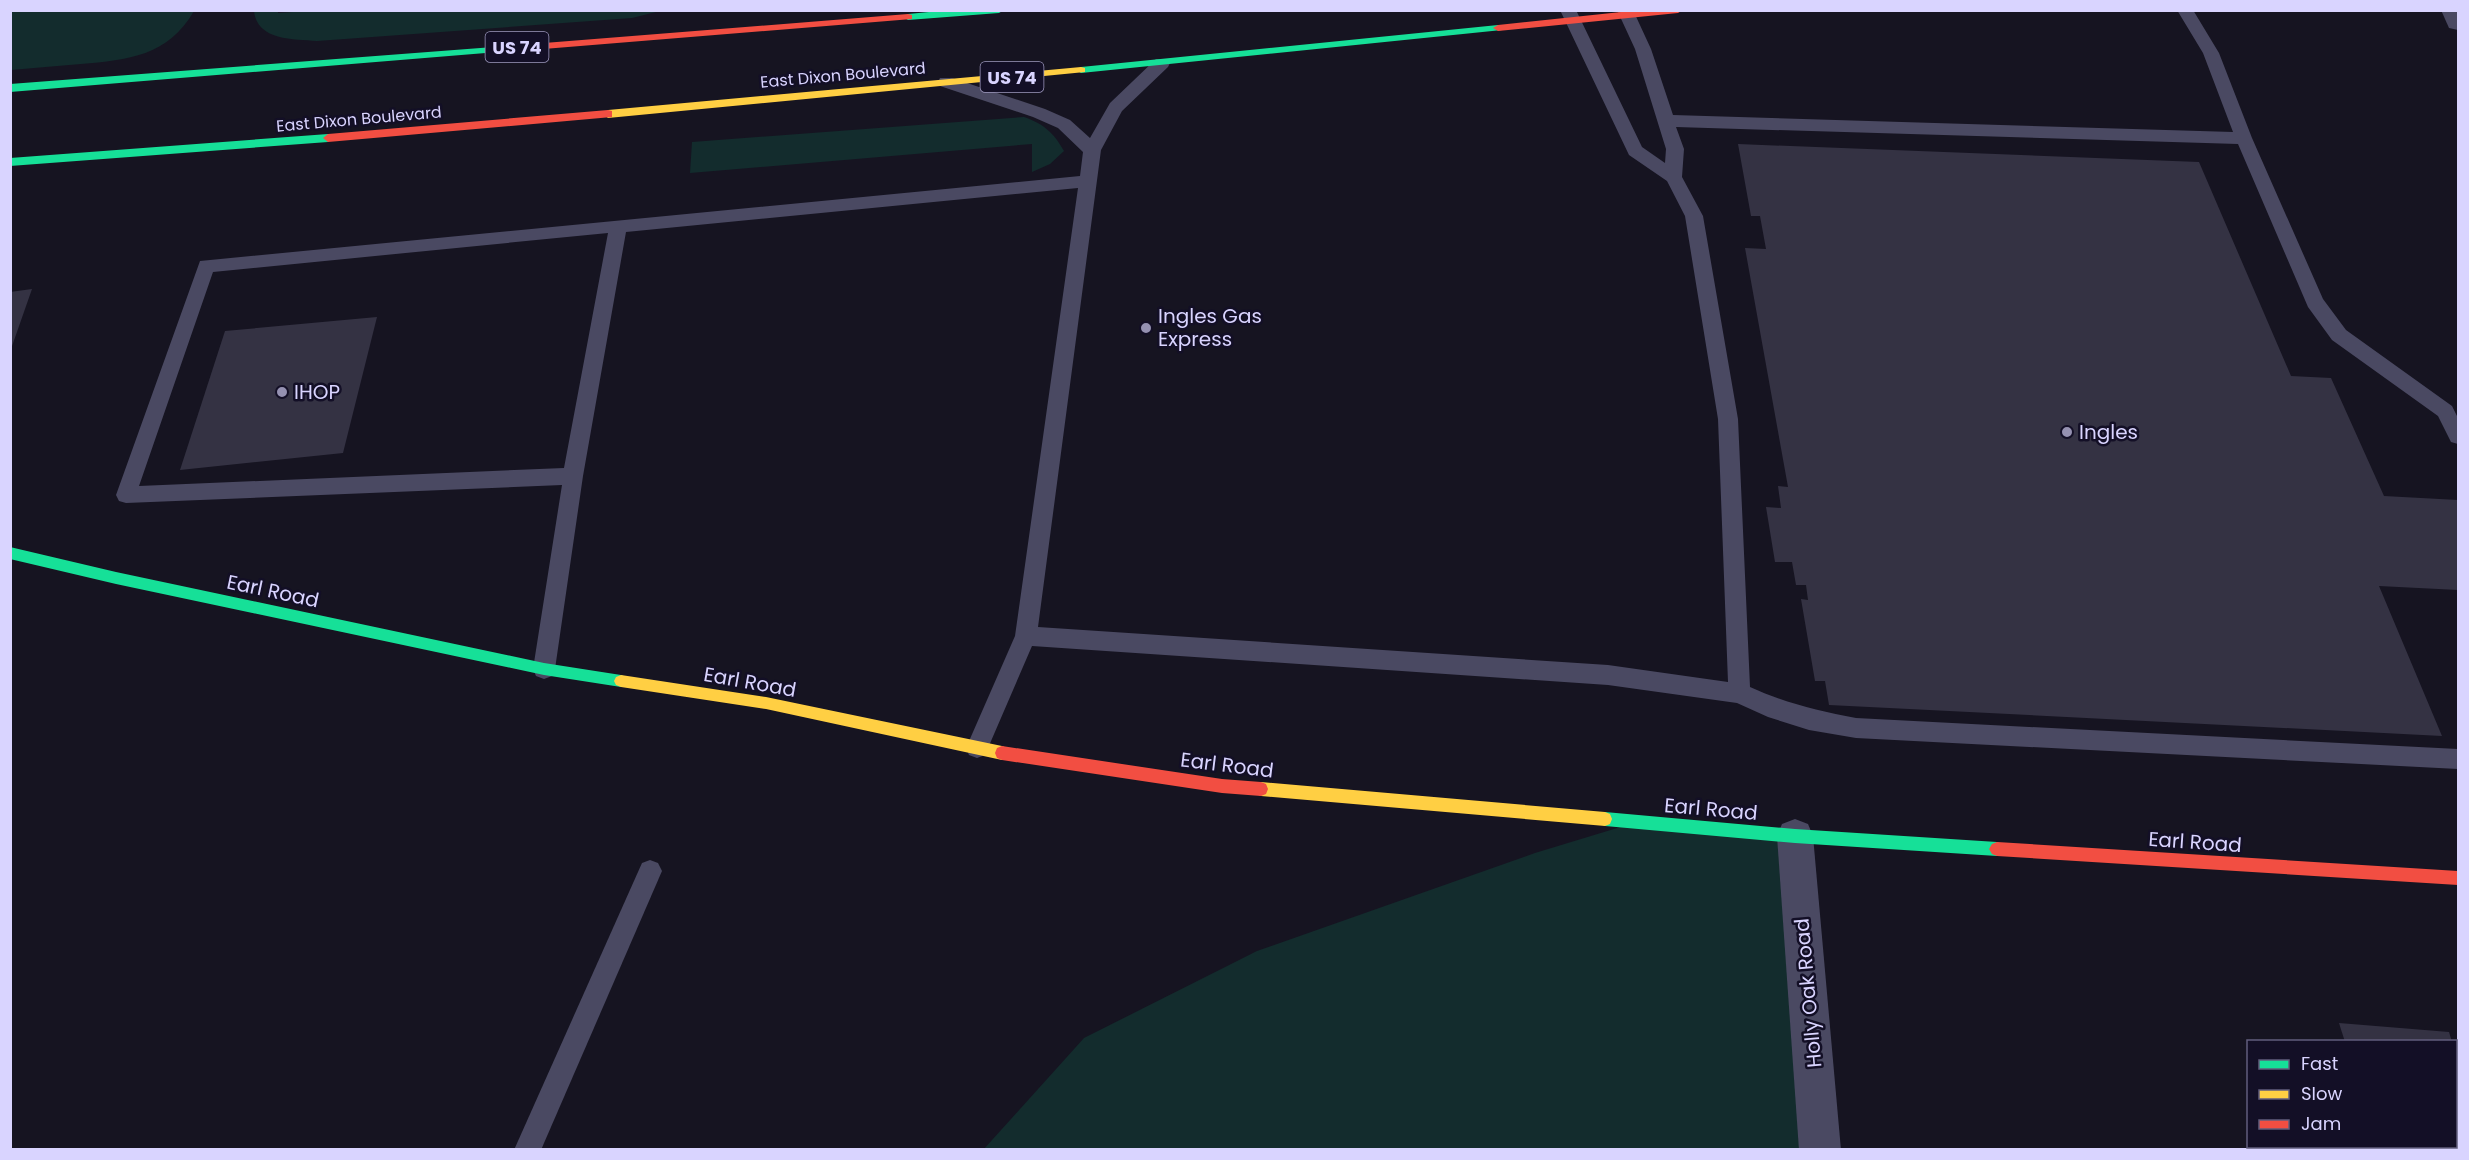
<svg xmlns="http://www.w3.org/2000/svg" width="2469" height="1160" font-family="Poppins,sans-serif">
  <rect width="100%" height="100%" fill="#161421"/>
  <g fill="#132c2d">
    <path d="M11,10h183v1c-26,45 -66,49 -113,53 -24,2 -47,4 -70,6z"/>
    <path d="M307,11v-1l353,1 -28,7 -315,23c-23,-2 -60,0 -63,-30h24v2z"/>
    <path d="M1024,117c20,7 30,16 40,34l-14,13 -18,8v-28l-342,29 2,-31z"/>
    <path d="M1637,822l160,15 24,312 -838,1 101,-112 173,-87 278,-98z"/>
  </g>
  <g fill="#343243">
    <path d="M1738,144l461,18 92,214 40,2 53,118 74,4v90l-79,-4 63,150 -613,-31 -4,-24h-10l-14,-82 7,1 -2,-15h-10l-4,-23h-17l-9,-55 15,1 -3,-22 10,1 -43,-239 21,1 -6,-33h-9z"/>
    <path d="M32,289l-21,60 -1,-1v-56z"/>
    <path d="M377,317l-34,136 -163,17 45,-139z"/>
    <path d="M2339,1023l110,9 3,10h-107z"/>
    <path d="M2456,1051l2,8v91h-80v-4h78z"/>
  </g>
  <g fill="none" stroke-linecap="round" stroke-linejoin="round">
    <g fill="#4a4962" fill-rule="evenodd">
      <path d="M1560,10h16l66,137 23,16 1,-14 -31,-100 -18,-39h16l18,39 22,66 560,17 -30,-79 -26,-43h16l26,43 33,85 71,161 23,31 106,76 6,12v26l-7,-2 -13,-26 -106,-76 -24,-33 -70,-163 -562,-17 8,22 -2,28 21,39 35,203 12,268c35,16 68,24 106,31l602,31v20l-602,-31 -47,-8 -41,-13 -31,-14 -129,-18 -576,-39 -47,109 -8,3 -8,-3 -3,-7 49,-112 63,-448 -452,44 -43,244 -28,193 -3,7 -8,3 -8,-3 -3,-7 29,-184 -436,18 -7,-2 -3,-6 84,-234 880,-85 3,-24 -25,-24 -25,-11 -93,-31 -2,-4 2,-4h12l93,31 25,11 20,18 20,-35 46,-44h12l2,4 -2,4 -46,44 -21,39 -63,477 570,38 120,17 -10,-263 -33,-203 -18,-35 -38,-26zM608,233l-44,235 -425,18 74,-214z"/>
      <path d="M650,860l8,3 4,8 -121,279h-27l128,-287z"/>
    </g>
    <g fill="#4a4962" fill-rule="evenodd">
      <path d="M2441,10h17v20l-9,-2z"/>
      <path d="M1795,819l13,5 5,12 28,314h-42l-22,-314 5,-12z"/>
    </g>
    <g fill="#16e098" fill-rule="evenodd">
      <path d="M950,10h54l-5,3 -91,7 -5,-3 5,-3z"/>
      <path d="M1498,25l5,3 -1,2 -421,43 -5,-3 5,-3z"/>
      <path d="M519,45l5,3 -1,2 -513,42v-8z"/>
      <path d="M328,134l5,4 -5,4 -318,24v-8z"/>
      <path d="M10,547l106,25 428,91 77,12 5,2 2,4 -2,4 -5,2 -77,-12 -428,-91 -106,-25z"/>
      <path d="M1605,812l190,17 202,13 5,2 3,5 -3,5 -5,2 -202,-13 -190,-17 -5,-2 -2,-5 2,-5z"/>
    </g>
    <g fill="#ffcf43" fill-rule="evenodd">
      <path d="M1081,67l4,1v4l-477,46 -5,-4 5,-4z"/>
      <path d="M621,675l145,22 236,49 5,2 2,5 -2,5 -5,2 -236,-51 -145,-22 -5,-2 -2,-4 2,-4z"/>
      <path d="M1261,782l344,30 5,2 2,5 -2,5 -5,2 -344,-30 -5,-2 -2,-5 2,-5z"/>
    </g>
    <g fill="#f24e42" fill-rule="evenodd">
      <path d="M1640,10h43l-5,3 -180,18 -5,-3 5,-3z"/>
      <path d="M908,14l4,1v4l-393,32 -5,-3 5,-3z"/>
      <path d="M608,110l4,1v6l-284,25 -5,-4 5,-4z"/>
      <path d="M1002,746l220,33 39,3 5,2 2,5 -2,5 -5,2 -39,-3 -220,-33 -5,-2 -2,-5 2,-5z"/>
      <path d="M1997,842l461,29v14l-461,-29 -5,-2 -3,-5 3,-5z"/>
    </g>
  </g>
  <g fill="#9591b1" stroke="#130f26" stroke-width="2">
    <circle cx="1146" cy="328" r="6"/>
    <circle cx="282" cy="392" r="6"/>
    <circle cx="2067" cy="432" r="6"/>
  </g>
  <g text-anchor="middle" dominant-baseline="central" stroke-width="5" stroke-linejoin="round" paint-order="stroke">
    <g font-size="16" fill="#d9d4ff" stroke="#130f26">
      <text transform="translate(843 75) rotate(-5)">East Dixon Boulevard</text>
      <text transform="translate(359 119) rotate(-5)">East Dixon Boulevard</text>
    </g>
    <g fill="#130f26" stroke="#9e99be" stroke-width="1.5">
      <rect x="485.5" y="32" width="63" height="30" rx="4.5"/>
      <rect x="980.5" y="62" width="63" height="30" rx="4.5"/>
    </g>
    <g font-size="18" font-weight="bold" fill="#d9d4ff">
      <text x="517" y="47">US 74</text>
      <text x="1012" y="77">US 74</text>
    </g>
    <g font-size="20" fill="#d9d4ff" stroke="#130f26" text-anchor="start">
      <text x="1158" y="316">Ingles Gas<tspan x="1158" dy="23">Express</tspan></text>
      <text x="294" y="392">IHOP</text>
      <text x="2079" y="432">Ingles</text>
    </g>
    <g font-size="20" fill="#d9d4ff" stroke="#130f26">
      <text transform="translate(273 591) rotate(12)">Earl Road</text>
      <text transform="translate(750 682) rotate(10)">Earl Road</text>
      <text transform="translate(1227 765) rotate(7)">Earl Road</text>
      <text transform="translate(1711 809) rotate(5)">Earl Road</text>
      <text transform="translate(2195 842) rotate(4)">Earl Road</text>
      <text transform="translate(1808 993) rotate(-95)">Holly Oak Road</text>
    </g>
  </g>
  <rect width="2469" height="1160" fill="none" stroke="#d9d4ff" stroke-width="24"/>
  <rect x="2247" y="1040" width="210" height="108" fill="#130f26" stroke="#625e7d" stroke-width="1.5"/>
  <rect x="2259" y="1060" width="30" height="9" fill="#16e098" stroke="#625e7d" stroke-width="1.5"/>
  <text x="2301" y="1070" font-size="18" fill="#d9d4ff">Fast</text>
  <rect x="2259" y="1090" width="30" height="9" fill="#ffcf43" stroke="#625e7d" stroke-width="1.5"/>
  <text x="2301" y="1100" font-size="18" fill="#d9d4ff">Slow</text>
  <rect x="2259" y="1120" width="30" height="9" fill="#f24e42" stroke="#625e7d" stroke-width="1.5"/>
  <text x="2301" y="1130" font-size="18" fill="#d9d4ff">Jam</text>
</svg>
